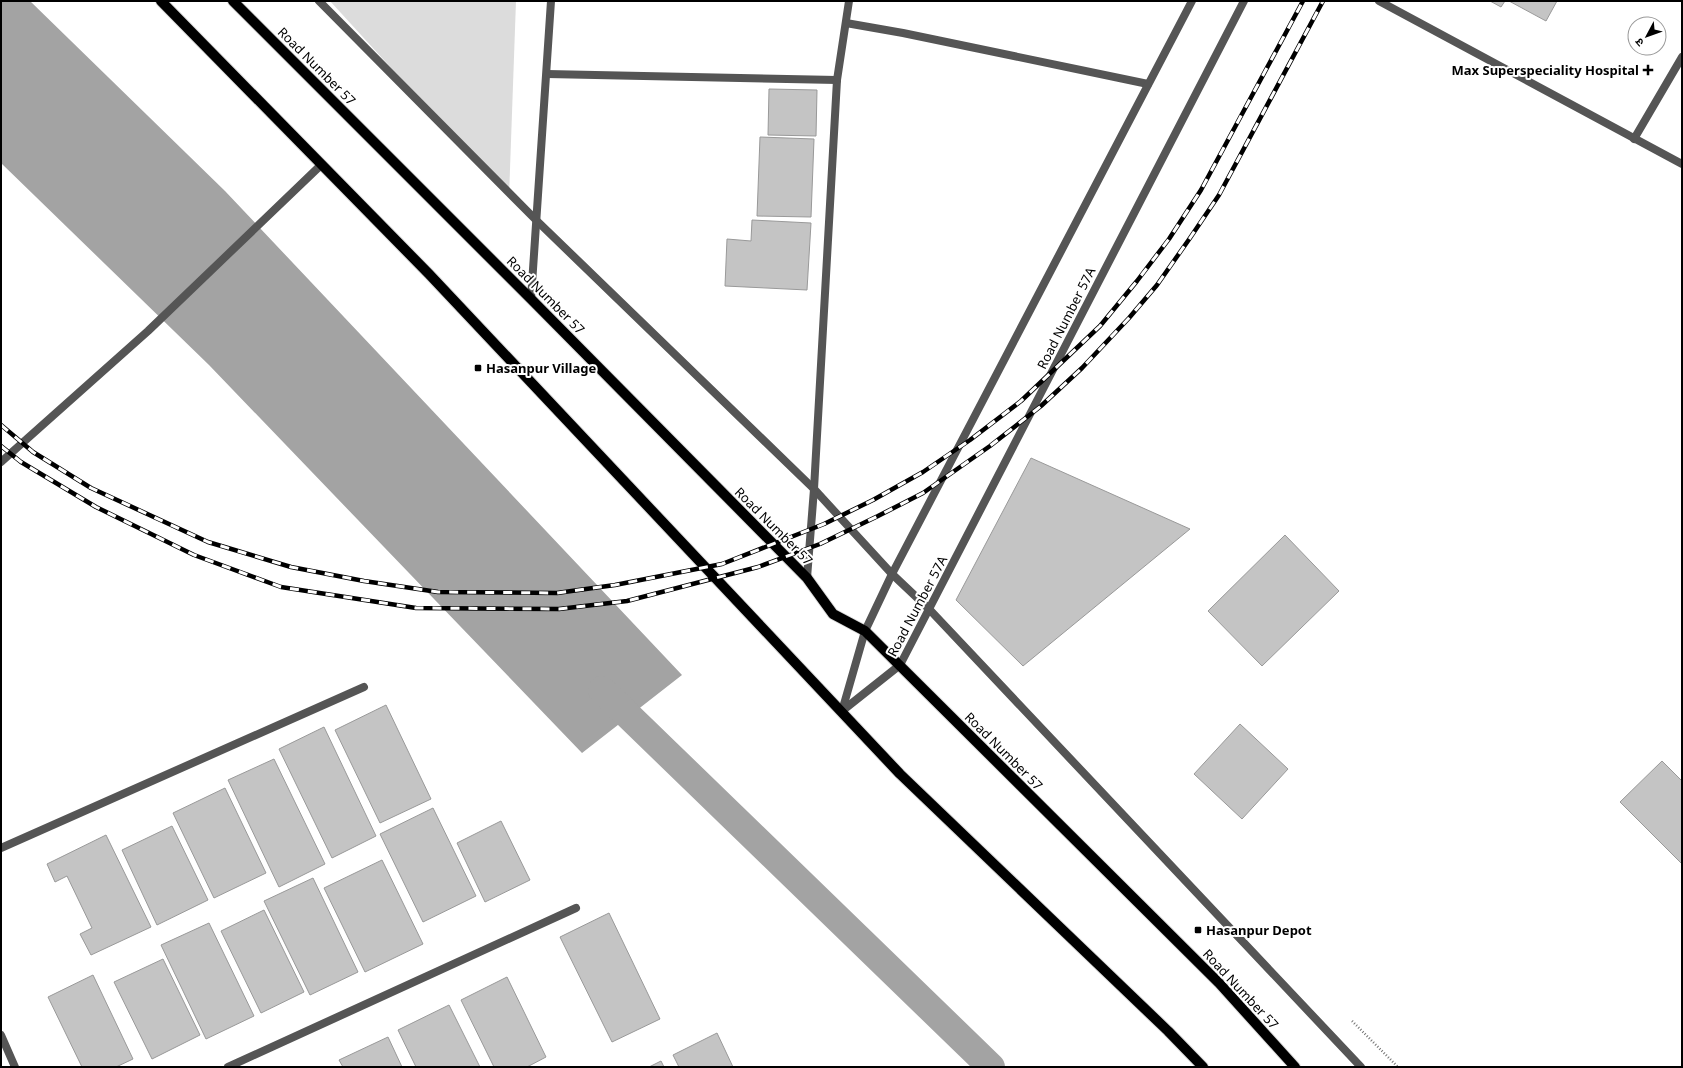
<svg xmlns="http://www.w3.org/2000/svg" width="1683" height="1068" font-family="'Noto Sans','Noto Sans Devanagari',sans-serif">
  <rect width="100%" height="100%" fill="#fff"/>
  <path fill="#dcdcdc" d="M330,1h186l-7,196z"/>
  <path fill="#a3a3a3" d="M1,1h29l195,190 457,484 -100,78 -373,-388 -208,-202z"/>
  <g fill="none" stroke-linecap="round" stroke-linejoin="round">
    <path stroke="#a3a3a3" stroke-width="28" d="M602,690l389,377"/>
  </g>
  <g fill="#c4c4c4" stroke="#999">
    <path d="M1490,1h15l-4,6z"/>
    <path d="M1509,1h48l-11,20z"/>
    <path d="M769,89l48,1 -1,46 -48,-1z"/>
    <path d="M760,137l54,2 -3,78 -54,-1z"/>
    <path d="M752,220l59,3 -4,67 -82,-4 2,-47 24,2z"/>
    <path d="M1031,458l159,71 -167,137 -67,-66z"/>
    <path d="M1285,535l54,56 -77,75 -54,-55z"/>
    <path d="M386,705l45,94 -51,24 -45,-93z"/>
    <path d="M1240,724l48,45 -46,50 -48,-45z"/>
    <path d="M324,727l52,109 -44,22 -53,-109z"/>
    <path d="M274,759l51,105 -46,23 -51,-107z"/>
    <path d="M1662,761l20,20v83l-62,-62z"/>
    <path d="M225,788l41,85 -52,25 -41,-85z"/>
    <path d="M433,808l43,88 -53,26 -43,-88z"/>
    <path d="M501,821l29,59 -45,22 -28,-59z"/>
    <path d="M172,826l36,74 -51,25 -35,-75z"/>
    <path d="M106,835l45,92 -60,28 -11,-21 12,-6 -25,-52 -12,6 -8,-18z"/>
    <path d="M382,860l41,84 -58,28 -41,-84z"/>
    <path d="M313,878l45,94 -48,23 -46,-94z"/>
    <path d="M264,910l40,82 -43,21 -40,-82z"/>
    <path d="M609,913l51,106 -48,23 -52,-105z"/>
    <path d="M209,923l45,93 -48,23 -45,-94z"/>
    <path d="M163,959l37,76 -48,24 -38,-77z"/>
    <path d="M93,975l40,84 -17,8h-34l-34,-70z"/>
    <path d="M507,977l39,80 -19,10h-33l-33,-67z"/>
    <path d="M449,1005l31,62h-64l-18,-37z"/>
    <path d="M717,1033l16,34h-54l-6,-12z"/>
    <path d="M388,1037l14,30h-59l-4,-7z"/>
    <path d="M661,1061l3,6h-15z"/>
  </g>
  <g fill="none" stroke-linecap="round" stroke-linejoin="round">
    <defs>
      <g id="primary">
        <path d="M161,1l268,273 471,500 268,257 35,36"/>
        <path d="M233,1l298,298 276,279 26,36 32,17 354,352 76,84"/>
      </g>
    </defs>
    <use href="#primary" stroke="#dbdbdb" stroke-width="12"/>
    <path stroke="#777" stroke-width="2.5" stroke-dasharray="1 2" stroke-linecap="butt" d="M1352,1021l46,46"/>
    <path stroke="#555" stroke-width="8" d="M1634,139l48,-82"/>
    <g stroke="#555" stroke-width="8">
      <path d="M319,1l217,219 278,269 78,85"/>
      <path d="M1379,1l303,163"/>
      <path d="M846,23l57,10 245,51"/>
      <path d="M547,74l290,6"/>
      <path d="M531,299l20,-298"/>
      <path d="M1,462l147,-131 173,-166"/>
      <path d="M807,578l7,-89 23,-409 12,-79"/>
      <path d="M1,848l363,-161"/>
      <path d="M1,1035l14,32"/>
      <path d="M228,1067l348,-159"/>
    </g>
    <g stroke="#555" stroke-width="8">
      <path d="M892,574l37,35 432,458"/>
      <path d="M842,711l58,-46 344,-664"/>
      <path d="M842,711l23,-80 27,-57 300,-573"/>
    </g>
    <use href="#primary" stroke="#000" stroke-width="10"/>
    <defs>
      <g id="rail">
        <path d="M1,425l32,27 58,36 117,54 83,25 73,14 74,11 119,1 58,-8 107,-21 102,-40 49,-24 50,-28 47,-32 51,-39 41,-39 38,-36 37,-45 32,-42 32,-49 102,-189"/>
        <path d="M1,446l20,16 75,45 98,48 87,32 135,21 143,1 68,-8 131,-34 62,-23 58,-28 45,-23 67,-47 51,-40 41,-38 47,-50 28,-33 33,-47 29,-43 104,-194"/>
      </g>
    </defs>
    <use href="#rail" stroke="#000" stroke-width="4.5"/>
    <use href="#rail" stroke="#fff" stroke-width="3" stroke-dasharray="9" stroke-linecap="butt"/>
  </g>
  <g fill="#000" stroke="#fff" stroke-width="1.5">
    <path d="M1646 64h4v4h4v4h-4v4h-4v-4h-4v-4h4z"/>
    <rect x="474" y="364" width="8" height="8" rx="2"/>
    <rect x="1194" y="926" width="8" height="8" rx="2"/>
  </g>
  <g text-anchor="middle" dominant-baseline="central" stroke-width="4" stroke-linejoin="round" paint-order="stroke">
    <g font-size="13" fill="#000" stroke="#fff">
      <text transform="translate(317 66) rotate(45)">Road Number 57</text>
      <text transform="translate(546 295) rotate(45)">Road Number 57</text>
      <text transform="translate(1066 318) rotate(-63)">Road Number 57A</text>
      <text transform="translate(774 526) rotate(45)">Road Number 57</text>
      <text transform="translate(917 606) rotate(-62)">Road Number 57A</text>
      <text transform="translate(1004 751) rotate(45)">Road Number 57</text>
      <text transform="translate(1241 989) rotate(47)">Road Number 57</text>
    </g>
    <g font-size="13" font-weight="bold" fill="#000" stroke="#fff" text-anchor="start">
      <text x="1639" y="70" text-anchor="end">Max Superspeciality Hospital</text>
      <text x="486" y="368">Hasanpur Village</text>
      <text x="1206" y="930">Hasanpur Depot</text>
    </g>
  </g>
  <rect width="1683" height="1068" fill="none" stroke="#000000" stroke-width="4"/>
  <g transform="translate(1647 36) rotate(229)"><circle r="19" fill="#ffffff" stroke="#999999"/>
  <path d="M0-3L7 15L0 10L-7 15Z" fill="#000000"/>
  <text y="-6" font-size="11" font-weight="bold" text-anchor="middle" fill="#000000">उ</text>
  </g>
</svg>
